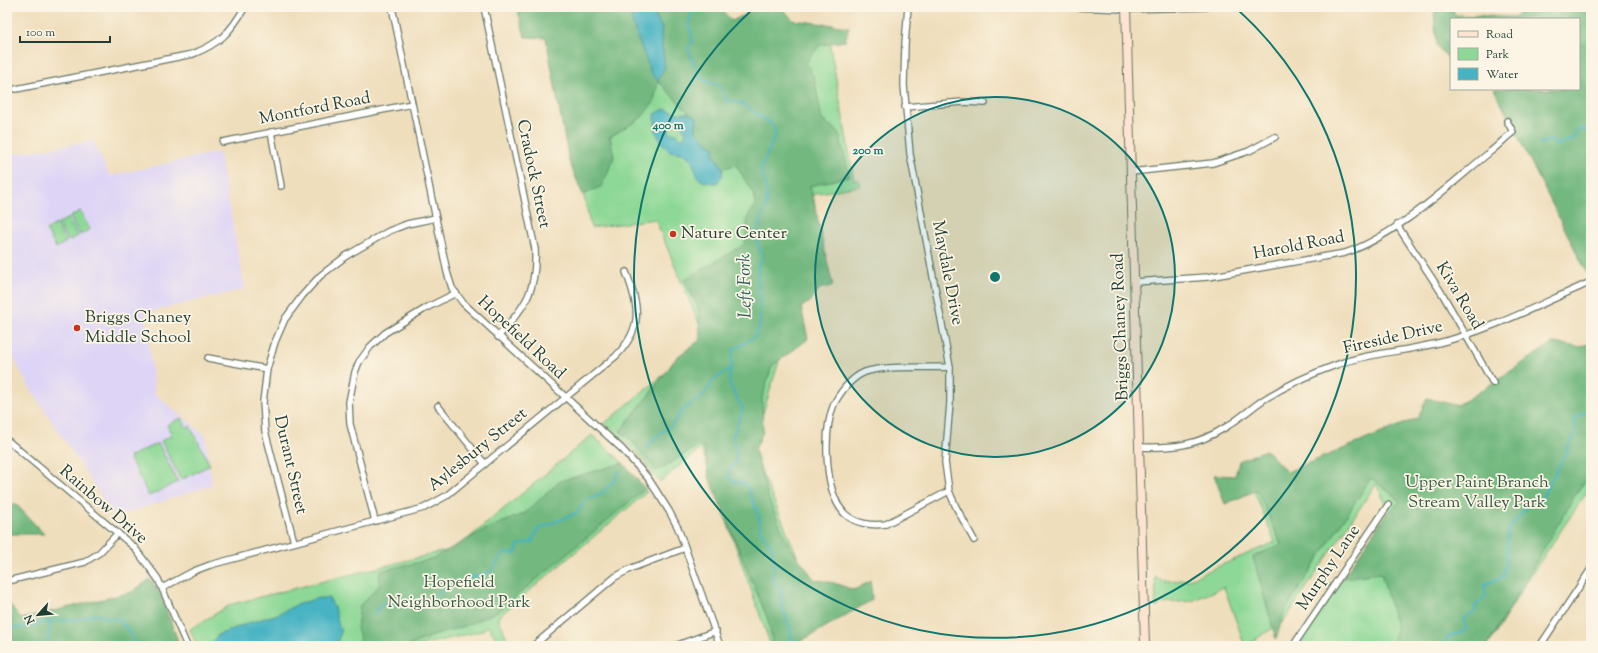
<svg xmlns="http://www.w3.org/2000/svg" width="1598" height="653" font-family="'Sorts Mill Goudy',serif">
  <rect width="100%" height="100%" fill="#fcf5e5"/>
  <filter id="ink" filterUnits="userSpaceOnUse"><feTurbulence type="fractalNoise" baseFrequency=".025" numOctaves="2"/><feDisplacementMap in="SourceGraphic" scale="8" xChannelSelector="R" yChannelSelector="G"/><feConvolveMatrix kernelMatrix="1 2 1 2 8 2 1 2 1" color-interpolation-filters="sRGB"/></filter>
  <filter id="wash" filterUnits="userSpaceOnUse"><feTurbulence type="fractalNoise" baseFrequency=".012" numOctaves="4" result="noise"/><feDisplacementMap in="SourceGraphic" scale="16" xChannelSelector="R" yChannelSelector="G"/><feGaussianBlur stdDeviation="0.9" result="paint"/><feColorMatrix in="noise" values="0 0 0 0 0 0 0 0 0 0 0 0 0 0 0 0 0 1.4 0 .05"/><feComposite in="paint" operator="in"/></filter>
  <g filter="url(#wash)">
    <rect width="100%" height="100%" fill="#efdebc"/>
    <path fill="#ded5f6" d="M93,141l17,35 109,-24 26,137 -100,24 10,81 51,42 6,49 -97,32 -89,-135 -19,-38v-189z"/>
    <g fill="#8dd896" stroke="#568a65">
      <path d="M542,7l160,25 127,7 25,141h5l1,6 -47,8 12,67 -16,3 -57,185 74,175 -27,14 2,8h-30l-70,-198 -41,34 -21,-27 -34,-32 101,-83 -51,-121 -64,9z"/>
      <path d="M80,211l10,18 -10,6 -10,-18z"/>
      <path d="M68,218l10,18 -10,5 -10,-17z"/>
      <path d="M56,224l10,18 -10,6 -10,-18z"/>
      <path d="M1591,347v139l-62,92 -41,68h-191l92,-136 -13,-26 -92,137 -39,25 -21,-59 -32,14 -30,2 -6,5 -1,-32 7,5 25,-1 88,-38 -21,-51z"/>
      <path d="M181,418l6,10 3,-2 20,39 -29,15 -20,-39 11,-6 -5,-10z"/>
      <path d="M592,435l29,26 26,31 -149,125 12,29h-9l-13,-20 -7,5 -63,15h-221l-7,-17 42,-25 225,-56z"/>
      <path d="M158,443l20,39 -29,14 -20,-39z"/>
    </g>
    <g fill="#72b87f" stroke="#487a5a">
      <path d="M517,7h202l13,14c19,-9 28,-16 50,-13l11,12 56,7 -4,14 -25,4 -14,18 8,14 8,43 16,11 12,45 -40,10 23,100 -14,3 -9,13 -9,5 7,32 -36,27 -10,32 1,34 -8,17 14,51 19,44 26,35 20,4 20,7 17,-9 1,19 -76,44v2h-23l-5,-26 -59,-143 -5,-30 -6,-1 -41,25 -24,-28 -13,-12 32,-40 25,-34 23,-17 -1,-30 -15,-30 61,-36 3,-28 7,-9 -1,-12 -18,-30 -13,3 -9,-13 1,-8 -7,-4 -12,-12 1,-14 -8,-4 -31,-32 -4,21 -13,16 -31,19 4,20 -12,29 -19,9 -14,-34 -23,-123 -21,-1z"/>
      <path d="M1438,7h14l3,8 59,2 17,-10h60v274l-97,-192h85v-70h-128l-1,41 -13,-14 -3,-32z"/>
      <path d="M1553,343l26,4 12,-4v129l-14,20 -90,154h-98l8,-16 -16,-57 -38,5 42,-62 15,-15 -29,-23 -86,132 -9,29 -23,-82 28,-13 -24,-54 -32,14 -11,-29 21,1 4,-15 27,-11 21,22 131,-54 9,-20 31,8z"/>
      <path d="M623,463l22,26 -145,121 -35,16 -33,10 -24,10h-46l-5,-18 3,-23 19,-19 1,-15 52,-12 52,-29 41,-17 35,-32z"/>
      <path d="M15,503l29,31h-37v-24z"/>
      <path d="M150,579l9,13 21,54h-173v-45l14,18 111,-27z"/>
    </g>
    <g fill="#46b3c3" stroke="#32787c" fill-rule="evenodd">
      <path d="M630,7h20l12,21 -1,8 4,31 -7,14 -7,-8 -18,-48z"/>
      <path d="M664,109l13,4h12l8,4 -1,14 12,12 7,4 -1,8 9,13 -1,8 -5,7c-28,0 -16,-13 -29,-26 -4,-5 -11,-4 -17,-6 -4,-1 -4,-3 -7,-6 -10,-13 -9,-15 -9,-31zM675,124h7l1,5 3,2 -2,7h-4l-3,-4 -8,-1v-6z"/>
      <path d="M318,598h11l5,9 7,26 -6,13h-126l9,-11 30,-12 30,-9 18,-9z"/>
    </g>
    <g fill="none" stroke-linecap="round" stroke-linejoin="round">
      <g stroke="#46b3c3" stroke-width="2">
        <path d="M693,7l-4,17 4,17 -5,7 11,30 22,9 6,14 14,2 33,23 2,9 -15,33 5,19 1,17 -12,32 7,20 -4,10 2,60 -5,11 -22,13 -4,33 14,26 -10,27 4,25 -7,8 -1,8 4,4 13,3 13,32 1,15 11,14 3,15 -1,20 8,8c-1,18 2,19 7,35 4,11 1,14 10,23"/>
        <path d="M1539,144l13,-4 4,6 10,-5 7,-1 4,-9 6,-3 2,4h6"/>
        <path d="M647,448l11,-13 13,-9 13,-17 20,-14 9,-14 17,-13"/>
        <path d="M373,615l10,-12 14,3 24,-1 24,-16 18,-9 27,-8 14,-19 12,1 2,-9 14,-3 6,-13 39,-16 9,-13 14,-5 15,-15 4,-9"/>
        <path d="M7,625l5,3 15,-1 24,-6 29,-2 16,-5 8,3 15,2 7,8 11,19"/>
        <path d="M44,646l4,-4 3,-21"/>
        <path d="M1443,646l5,-9 19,-7 -4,-11 13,-8 -1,-5 11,-10 -2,-11 20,-9 2,-13 2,-33 20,-24 11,-2 37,-71 -1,-15 13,-7 3,-8"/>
      </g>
    </g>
  </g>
  <g filter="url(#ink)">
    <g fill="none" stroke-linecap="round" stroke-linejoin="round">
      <defs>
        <g id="minor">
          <path d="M392,7l55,265 5,16 11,15 159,146 26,29 21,33 9,17 42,118"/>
          <path d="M484,7l51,242c2,44 -10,56 -37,88"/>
          <path d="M908,7l-3,37 -1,41 6,69 40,213v36l-5,59 4,29 7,16 18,33"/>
          <path d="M1073,7l53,2 80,-2"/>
          <path d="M16,89l177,-35c27,-11 37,-21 52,-47"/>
          <path d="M905,107l58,-5 22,1"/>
          <path d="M271,132l10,54"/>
          <path d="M223,142l189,-38"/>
          <path d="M1131,172l82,-9 36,-12 26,-14"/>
          <path d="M1397,225l46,70 50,88"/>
          <path d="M1135,282l73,-5 137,-24c51,-17 103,-67 145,-101 8,-6 15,-14 23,-20l-6,-11"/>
          <path d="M208,358l59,11"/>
          <path d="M438,406l47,58"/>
          <path d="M7,440l127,107 24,32 29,67"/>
          <path d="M1140,447c34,1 56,-1 86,-20 13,-8 24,-18 37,-27 22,-14 48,-26 73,-35 32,-12 65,-13 98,-21 54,-12 106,-40 157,-62"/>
          <path d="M949,491l-63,33c-14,2 -31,0 -42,-11 -20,-22 -21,-82 -10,-109 7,-13 17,-26 31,-32 18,-7 64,-4 85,-5"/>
          <path d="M375,521l-25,-97 -1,-22 6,-30 4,-10 11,-15 15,-14 43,-26 28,-14"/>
          <path d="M294,542l-29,-111 -2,-29 4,-33 8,-27 10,-23 17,-23 18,-20 26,-20 43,-25 18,-7 29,-6"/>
          <path d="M8,581l77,-19 14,-9 19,-20"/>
          <path d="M162,588l32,-17 16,-6 214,-57 22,-12 170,-140c28,-29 23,-50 10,-84"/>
          <path d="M533,646l82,-69 17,-9 53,-20"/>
          <path d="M675,646l41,-15"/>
          <path d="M1293,646l95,-141"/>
          <path d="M1540,646l51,-77"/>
        </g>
        <path id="secondary" d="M1126,7l19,639"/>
      </defs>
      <use href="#minor" stroke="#687564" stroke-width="8"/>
      <use href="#secondary" stroke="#687564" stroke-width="10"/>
      <use href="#minor" stroke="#fff" stroke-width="5.5"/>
      <use href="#secondary" stroke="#fde4d1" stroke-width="8"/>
    </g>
  </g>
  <circle cx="995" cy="277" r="180" fill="#0f766e" fill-opacity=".12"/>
  <g fill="none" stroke="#0f766e" stroke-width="2">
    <circle cx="995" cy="277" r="180"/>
    <path d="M1237 9A361 361 0 1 1 753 9"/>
  </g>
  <g fill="#c8321e" stroke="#fcf5e5" stroke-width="1.5">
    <circle cx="673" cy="234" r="4"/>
    <circle cx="77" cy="328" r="4"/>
  </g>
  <g text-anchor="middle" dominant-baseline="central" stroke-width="3.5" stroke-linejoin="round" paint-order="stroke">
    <g font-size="17" fill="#1f3d34" stroke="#fcf5e5">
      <text transform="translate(315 109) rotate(-11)">Montford Road</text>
      <text transform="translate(533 174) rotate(78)">Cradock Street</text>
      <text transform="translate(1299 246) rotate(-11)">Harold Road</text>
      <text transform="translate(947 273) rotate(79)">Maydale Drive</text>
      <text transform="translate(1459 296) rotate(59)">Kiva Road</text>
      <text transform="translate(1121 327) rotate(-92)">Briggs Chaney Road</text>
      <text transform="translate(521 338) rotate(43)">Hopefield Road</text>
      <text transform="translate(1393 338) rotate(-13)">Fireside Drive</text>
      <text transform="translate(478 450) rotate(-39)">Aylesbury Street</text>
      <text transform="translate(290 465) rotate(77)">Durant Street</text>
      <text transform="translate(103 505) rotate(41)">Rainbow Drive</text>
      <text transform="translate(1329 568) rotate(-56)">Murphy Lane</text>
    </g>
    <g font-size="17" fill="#1f3d34" stroke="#fcf5e5" text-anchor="start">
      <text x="681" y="234">Nature Center</text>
      <text x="85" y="318">Briggs Chaney<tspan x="85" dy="20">Middle School</tspan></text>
    </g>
    <g font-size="17" fill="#355c48" stroke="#fcf5e5">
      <text x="1477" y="483">Upper Paint Branch<tspan x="1477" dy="20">Stream Valley Park</tspan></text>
      <text x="459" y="583">Hopefield<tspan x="459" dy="20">Neighborhood Park</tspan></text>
    </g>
    <g font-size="18" font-style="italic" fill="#2b605f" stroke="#fcf5e5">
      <text transform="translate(746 286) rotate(-91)">Left Fork</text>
    </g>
  </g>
  <circle cx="995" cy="277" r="6" fill="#0f766e" stroke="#fcf5e5" stroke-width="2"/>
  <g font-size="12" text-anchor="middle" font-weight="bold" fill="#0f766e" stroke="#fcf5e5" stroke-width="3.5" stroke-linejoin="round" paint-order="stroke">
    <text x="668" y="129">400 m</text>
    <text x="868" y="154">200 m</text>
  </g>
  <rect width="1598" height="653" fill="none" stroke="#fcf5e5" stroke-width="24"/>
  <rect x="1450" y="18" width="130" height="72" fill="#fcf5e5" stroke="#a4ab9e"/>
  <rect x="1458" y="31" width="20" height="6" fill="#fde4d1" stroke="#a4ab9e"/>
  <text x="1486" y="38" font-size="12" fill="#1f3d34">Road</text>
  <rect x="1458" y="48" width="20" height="12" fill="#8dd896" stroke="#a4ab9e"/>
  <text x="1486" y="58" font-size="12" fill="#1f3d34">Park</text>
  <rect x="1458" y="68" width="20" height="12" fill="#46b3c3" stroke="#a4ab9e"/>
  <text x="1486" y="78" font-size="12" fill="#1f3d34">Water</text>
  <g transform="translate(38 615) rotate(243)" stroke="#fcf5e5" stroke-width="3" paint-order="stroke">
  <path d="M0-3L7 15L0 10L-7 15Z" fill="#1f3d34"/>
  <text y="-6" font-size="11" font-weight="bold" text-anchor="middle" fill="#1f3d34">N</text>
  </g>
  <path d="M20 36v6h90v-6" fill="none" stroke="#1f3d34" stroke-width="2"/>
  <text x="26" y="36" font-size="12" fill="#1f3d34" stroke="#fcf5e5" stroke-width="3" paint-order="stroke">100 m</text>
</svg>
